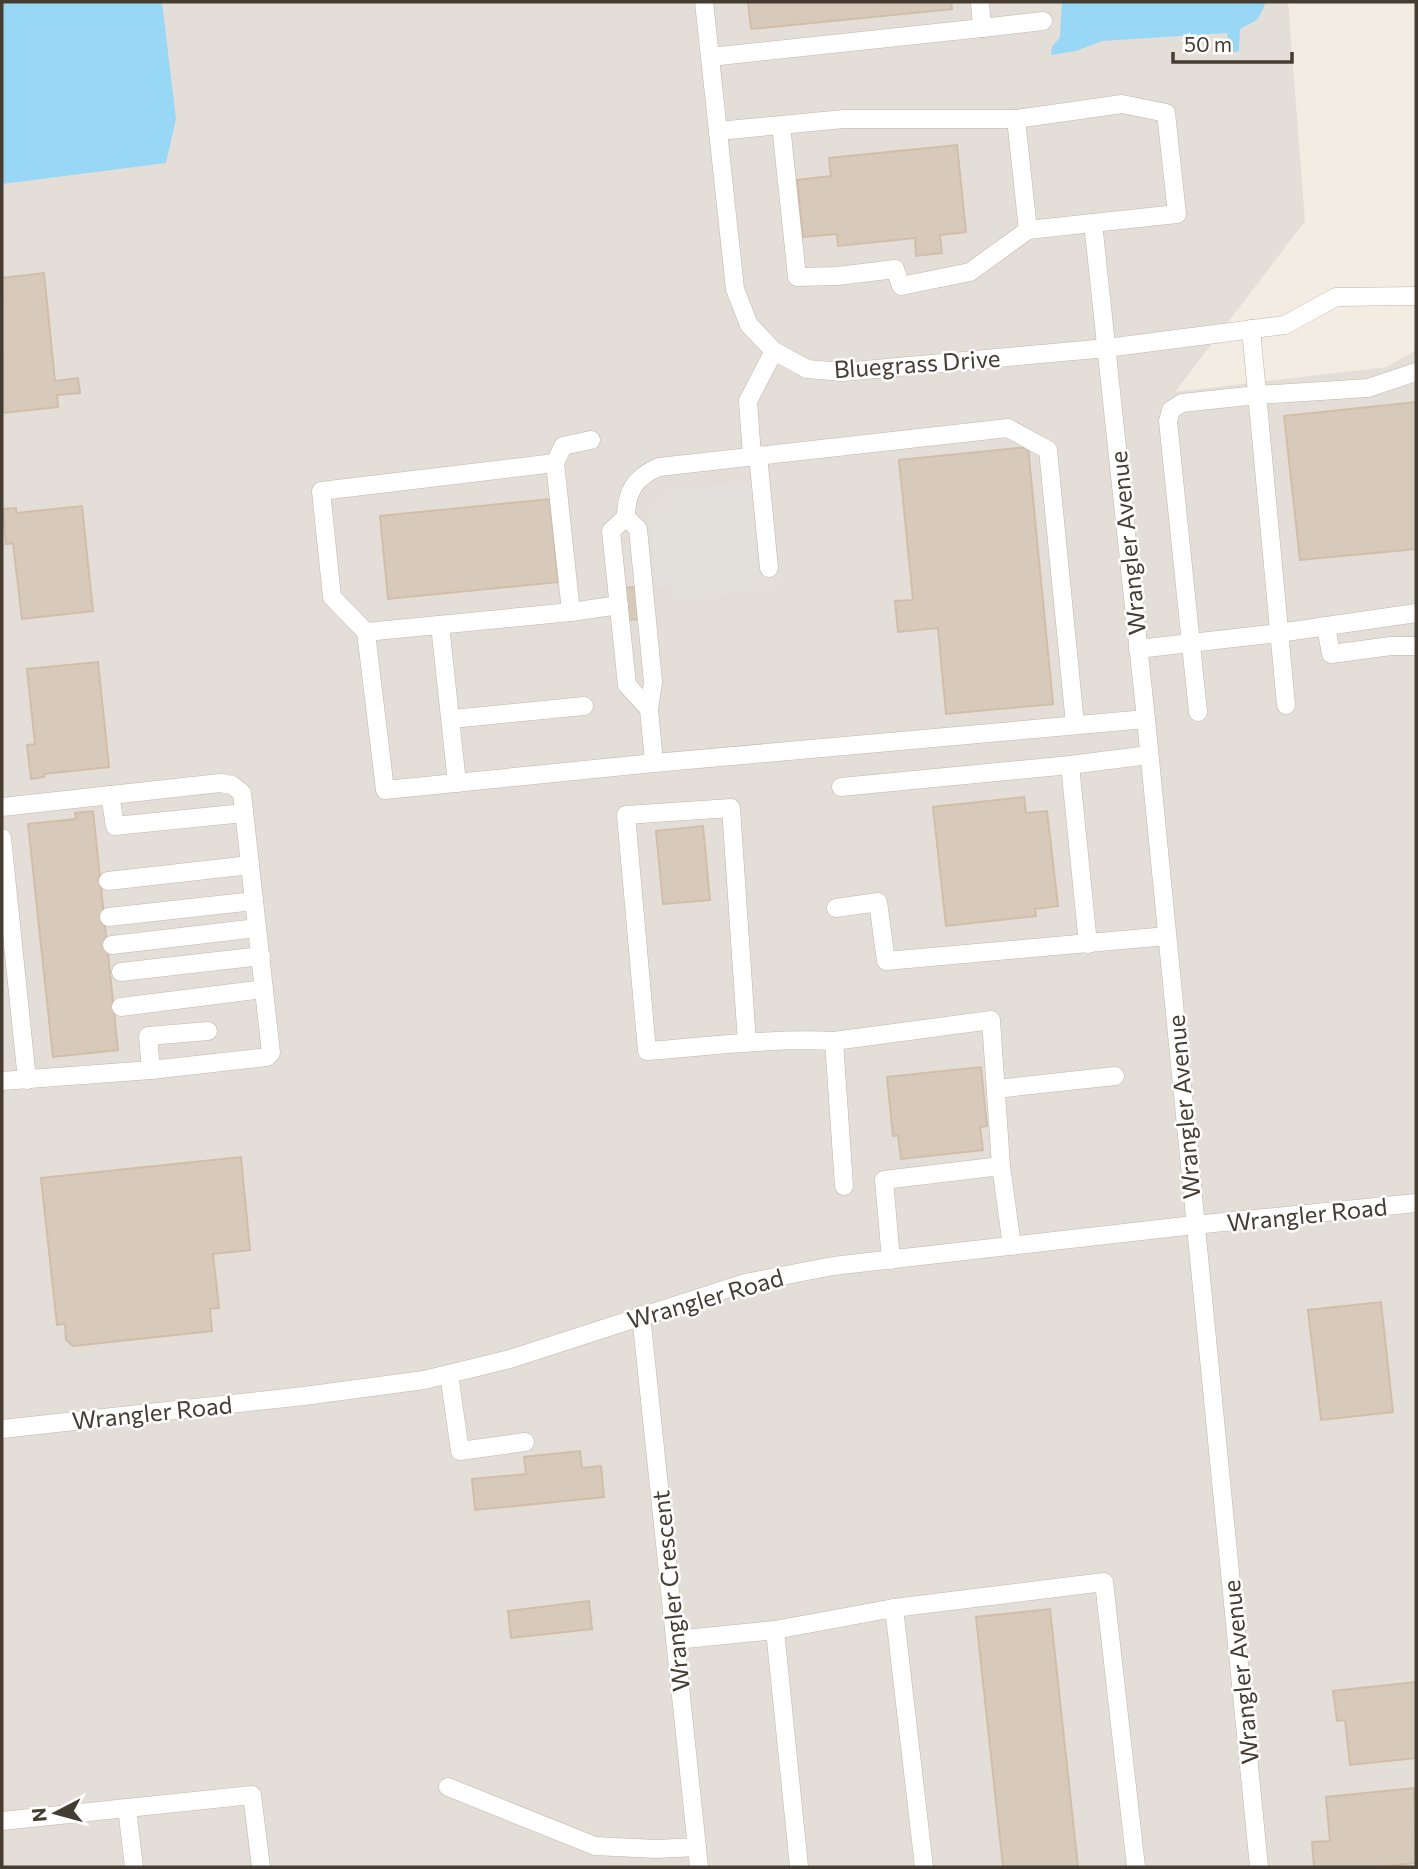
<svg xmlns="http://www.w3.org/2000/svg" width="1418" height="1869" font-family="Commissioner,sans-serif">
  <rect width="100%" height="100%" fill="#f3ece2"/>
  <path fill="#e4ded8" d="M2,2h1286l17,219 -130,171 212,-25 29,-17v1517h-1414z"/>
  <path fill="#e3dfdb" d="M769,481l11,107 -107,11 -1,-14 -16,2 -8,-78 13,-2 -1,-15z"/>
  <g fill="#98d8f6">
    <path d="M2,2h160l14,117 -10,44 -164,21z"/>
    <path d="M1062,2h202l1,3 -8,15 -17,9 -1,22 -9,2 -3,-20 -125,8 -26,10 -25,4 1,-8 8,-10z"/>
  </g>
  <g fill="#d8caba" stroke="#d1bea9" stroke-width="2">
    <path d="M748,2h203l1,7 -201,20z"/>
    <path d="M957,145l9,87 -26,3 2,18 -26,3 -1,-18 -77,8 -1,-12 -34,3 -6,-57 34,-4 -2,-18z"/>
    <path d="M44,273l11,108 23,-3 2,15 -23,2 1,12 -55,6 -1,-135z"/>
    <path d="M1416,402v147l-116,11 -16,-144z"/>
    <path d="M1028,447l25,257 -107,10 -8,-86 -40,4 -3,-31 18,-1 -14,-140z"/>
    <path d="M550,499l8,83 -170,17 -8,-83z"/>
    <path d="M82,506l11,105 -71,8 -9,-76 -7,1 -3,-35 13,-1v5z"/>
    <path d="M636,587l3,32 -11,1 -3,-32z"/>
    <path d="M98,662l11,105 -65,7v3l-13,2 -4,-34 8,-1 -8,-75z"/>
    <path d="M1024,797l2,16 21,-2 11,95 -23,3 1,7 -90,10 -13,-119z"/>
    <path d="M93,811l25,239 -65,7 -25,-233 48,-5 -1,-6z"/>
    <path d="M703,826l7,74 -47,4 -7,-73z"/>
    <path d="M981,1067l6,59 -7,1 3,23 -82,9 -3,-24 -5,1 -6,-59z"/>
    <path d="M241,1157l9,93 -37,4 6,54 -9,1 2,22 -139,15 -7,-6 -1,-16 -8,1 -16,-147z"/>
    <path d="M1381,1302l12,110 -72,8 -13,-110z"/>
    <path d="M580,1451l2,17 19,-2 3,31 -129,13 -3,-31 54,-5 -2,-17z"/>
    <path d="M589,1601l3,28 -81,9 -3,-27z"/>
    <path d="M1050,1609l28,258h-75l-27,-250z"/>
    <path d="M1416,1682v76l-66,7 -5,-45 -8,1 -4,-30z"/>
    <path d="M1414,1788l2,75 -41,4h-61l-2,-25 18,-1 -4,-44z"/>
  </g>
  <g fill="none" stroke-linecap="round" stroke-linejoin="round">
    <defs>
      <g id="minor">
        <path d="M704,2l31,287 14,36 25,26 33,18 36,3 264,-24 178,-23 51,-28 80,-1"/>
        <path d="M980,2l2,26 61,-7"/>
        <path d="M710,57l272,-29"/>
        <path d="M1016,119l106,-15 44,9 11,101 -84,9"/>
        <path d="M718,131l126,-12h172l12,111 -58,42 -69,14 -6,-17 -57,7 -41,1 -16,-152"/>
        <path d="M1028,230l65,-7 53,496 113,1148"/>
        <path d="M1251,329l35,376"/>
        <path d="M591,440l-28,6 -8,17 -234,28 11,106 34,35 205,-20 48,-7"/>
        <path d="M758,455l11,113"/>
        <path d="M752,456l-4,-55 26,-50"/>
        <path d="M555,463l16,149"/>
        <path d="M626,517l-15,14 16,154 22,24"/>
        <path d="M440,625l17,158"/>
        <path d="M1326,626l5,28 60,-8h25"/>
        <path d="M366,632l19,158 269,-27"/>
        <path d="M1138,649l141,-16 137,-20"/>
        <path d="M1198,712l-30,-291 3,-11 11,-7 75,-8 111,-7 48,-16"/>
        <path d="M452,719l132,-13"/>
        <path d="M1075,724l-27,-274 -40,-22 -349,39c-24,10 -33,25 -33,50l12,12 15,153 -4,27 5,54 492,-44"/>
        <path d="M841,787l229,-22"/>
        <path d="M110,795l5,31 129,-13"/>
        <path d="M2,807l218,-24 12,2 10,8 29,260 -4,4 -116,13 -149,11"/>
        <path d="M2,838l25,242"/>
        <path d="M108,881l142,-16"/>
        <path d="M836,908l42,-6 8,59 281,-25"/>
        <path d="M109,917l145,-16"/>
        <path d="M1088,944l-18,-179 79,-10"/>
        <path d="M112,945l145,-17"/>
        <path d="M121,972l140,-16"/>
        <path d="M121,1007l143,-18"/>
        <path d="M747,1043l-16,-235 -105,7 21,236c63,-5 125,-13 187,-10"/>
        <path d="M151,1070l-3,-34 60,-5"/>
        <path d="M996,1089l119,-13"/>
        <path d="M844,1186l-10,-145 157,-21 10,146"/>
        <path d="M891,1260l-7,-80 117,-14 11,80"/>
        <path d="M641,1315l58,552"/>
        <path d="M449,1374l11,77 65,-9"/>
        <path d="M2,1429l302,-33 120,-16 86,-21 235,-76 88,-17 361,-41 222,-22"/>
        <path d="M775,1630l119,-22"/>
        <path d="M675,1640l100,-10 24,237"/>
        <path d="M448,1787l147,59 61,3 41,-2"/>
        <path d="M127,1808l7,59"/>
        <path d="M2,1821l250,-26 9,72"/>
        <path d="M924,1867l-30,-259 210,-26 32,285"/>
      </g>
    </defs>
    <use href="#minor" stroke="#c2b6a7" stroke-width="19"/>
    <use href="#minor" stroke="#fff" stroke-width="18"/>
  </g>
  <g text-anchor="middle" dominant-baseline="central" stroke-width="5" stroke-linejoin="round" paint-order="stroke">
    <g font-size="24" fill="#453c32" stroke="#fff">
      <text transform="translate(917 363) rotate(-4)">Bluegrass Drive</text>
      <text transform="translate(1127 543) rotate(-96)">Wrangler Avenue</text>
      <text transform="translate(1183 1107) rotate(-95)">Wrangler Avenue</text>
      <text transform="translate(1307 1214) rotate(-6)">Wrangler Road</text>
      <text transform="translate(705 1298) rotate(-16)">Wrangler Road</text>
      <text transform="translate(152 1412) rotate(-6)">Wrangler Road</text>
      <text transform="translate(670 1591) rotate(-96)">Wrangler Crescent</text>
      <text transform="translate(1240 1672) rotate(-96)">Wrangler Avenue</text>
    </g>
  </g>
  <rect width="1418" height="1869" fill="none" stroke="#453c32" stroke-width="7"/>
  <g transform="translate(56 1813) rotate(264)" stroke="#ffffff" stroke-width="5" paint-order="stroke">
  <path d="M0-5L12 26L0 18L-12 26Z" fill="#453c32"/>
  <text y="-10" font-size="19" font-weight="bold" text-anchor="middle" fill="#453c32">N</text>
  </g>
  <path d="M1173 52v10h119v-10" fill="none" stroke="#453c32" stroke-width="3.5"/>
  <text x="1184" y="52" font-size="21" fill="#453c32" stroke="#ffffff" stroke-width="5" paint-order="stroke">50 m</text>
</svg>
